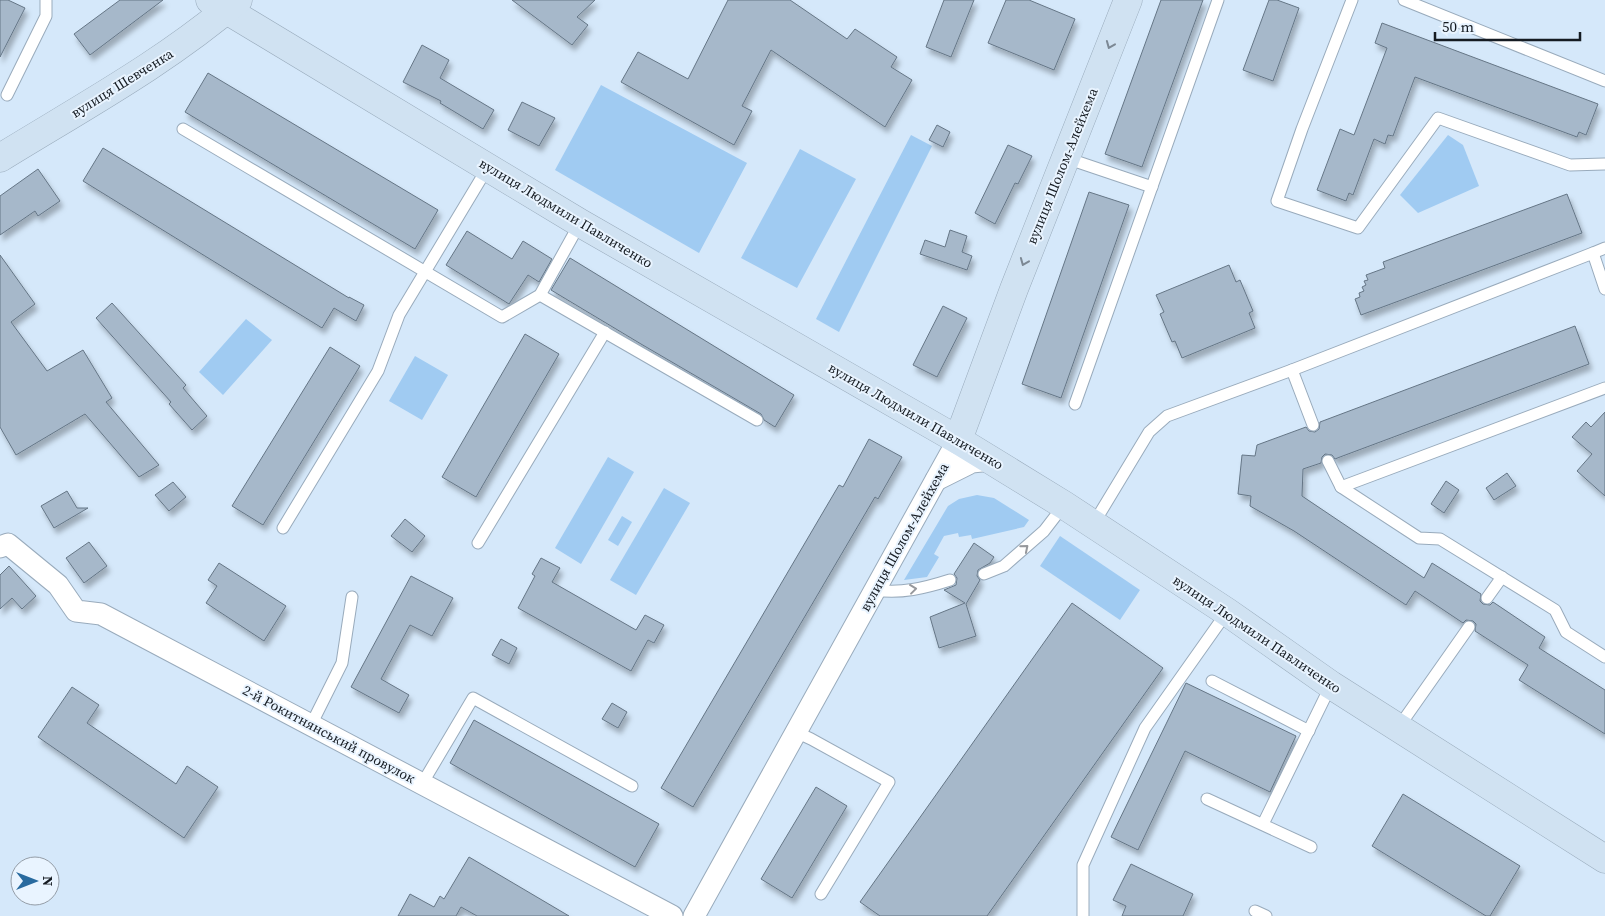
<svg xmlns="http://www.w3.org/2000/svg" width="1605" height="916" font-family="'Source Serif 4',serif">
  <defs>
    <filter id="shadow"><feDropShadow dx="3" dy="5.5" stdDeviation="2.5" flood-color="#0004"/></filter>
  </defs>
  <rect width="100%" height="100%" fill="#d5e8fa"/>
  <g fill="#a0cbf2">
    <path d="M601,85l146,78 -48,90 -144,-83z"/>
    <path d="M911,135l21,11 -93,186 -23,-13z"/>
    <path d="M1448,135l15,10 16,41 -61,27 -18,-18z"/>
    <path d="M800,149l56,30 -59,109 -56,-30z"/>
    <path d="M246,319l26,21 -49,55 -24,-23z"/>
    <path d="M415,356l33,19 -26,45 -33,-19z"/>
    <path d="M608,457l26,15 -53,92 -26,-16z"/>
    <path d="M664,488l26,15 -54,92 -26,-15z"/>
    <path d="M977,495l17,3 35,22 -5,7 -52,12 -1,-4 -12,2 -1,-4 -14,3 -10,18 5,3 -12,20 -23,3 44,-74 11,-7z"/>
    <path d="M622,516l10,6 -14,24 -10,-6z"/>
    <path d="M1060,536l80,54 -20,30 -80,-54z"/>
  </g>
  <g fill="#a6b8ca" stroke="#657686" filter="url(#shadow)">
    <path d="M0,0h8l17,8 -25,49z"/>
    <path d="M120,0h43l-73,55 -16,-21z"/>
    <path d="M512,0h83l-18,17 11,8 -16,20z"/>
    <path d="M728,0h62l57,39 8,-10 42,28 -6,10 21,13 -27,47 -114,-77 -29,56 10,5 -18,34 -113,-63 17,-30 50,27z"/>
    <path d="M944,0h30l-23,57 -25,-10z"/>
    <path d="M1006,0h23l46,19 -21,51 -66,-27z"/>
    <path d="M1161,0h42l-61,167 -37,-13z"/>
    <path d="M1269,0h8l22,8 -26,73 -30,-11z"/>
    <path d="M1382,23l216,81 -12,31 -7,-3 -2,5 -162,-60 -22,59 -5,-1 -3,9 -11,-5 -21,56 -4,-2 -3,8 -29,-11 23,-61 14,6 33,-87 -12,-5z"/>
    <path d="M422,45l27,15 -9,18 54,32 -11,19 -43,-26 1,-2 -38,-19z"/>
    <path d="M208,73l230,137 -23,39 -230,-137z"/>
    <path d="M522,102l33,16 -16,28 -31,-16z"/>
    <path d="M937,125l13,7 -7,15 -14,-7z"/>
    <path d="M1008,145l24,11 -14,28 -3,-1 -20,41 -20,-11z"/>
    <path d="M103,148l246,150v-1l15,8 -8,16 -22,-13 -12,20 -239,-147z"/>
    <path d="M38,169l22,32 -22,15 -3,-5 -35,24v-39z"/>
    <path d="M1089,192l40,13 -68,193 -39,-14z"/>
    <path d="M1567,194l15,39 -221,82 -6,-16 5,-2 -1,-4 5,-2 -2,-4 4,-2 -2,-4 4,-1 -2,-5 19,-7 -2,-6z"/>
    <path d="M950,230l17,6 -5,16 10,4 -5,14 -47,-16 5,-14 20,7z"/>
    <path d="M467,231l45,28 11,-18 29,18 -13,23 -11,-7 -19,29 -63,-39z"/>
    <path d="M0,255l35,49 -24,18 36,49 36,-21 29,48 -6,4 53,63 -20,12 -54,-63 -69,41 -16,-28z"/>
    <path d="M570,258l224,137 -19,32 -11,-7 -3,-6 -120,-70 -90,-54z"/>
    <path d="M1229,265l7,17 4,-2 13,31 -4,2 6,15 -73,30 -7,-17 -3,1 -12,-28 4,-2 -8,-17z"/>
    <path d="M112,303l74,82 -3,3 24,28 -15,14 -23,-26 2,-2 -75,-84z"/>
    <path d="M943,306l24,12 -30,59 -24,-12z"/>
    <path d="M1575,326l14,38 -249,93 -5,2 -3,-4 -7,-1 -3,3 -1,6 -18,6 -1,27 122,82 8,-15 49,31 -1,7 3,3 7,1 3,-3 52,35 -6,11 66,42v44l-86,-54 9,-15 -53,-34 1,-7 -3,-3 -7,-1 -3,3 -48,-32 -9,14 -112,-74 -44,-25 1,-10 -13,-2 4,-39 13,1 2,-11 49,-18 3,4 6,1 4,-3 1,-7z"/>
    <path d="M525,334l34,20 -83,143 -34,-20z"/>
    <path d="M330,347l30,19 -97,159 -31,-19z"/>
    <path d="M1605,412v84l-28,-25 15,-17 -20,-17 14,-15 5,5z"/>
    <path d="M869,439l33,18 -24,42 -3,-2 -182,310 -32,-19 178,-303 4,2z"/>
    <path d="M1507,473l9,13 -22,14 -8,-12z"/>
    <path d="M1446,481l13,9 -15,23 -13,-9z"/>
    <path d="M173,482l13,15 -17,14 -14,-16z"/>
    <path d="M67,491l10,17h11l-34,20 -13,-22z"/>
    <path d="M405,519l20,17 -13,16 -21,-16z"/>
    <path d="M89,542l18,24 -23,17 -18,-25z"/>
    <path d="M974,543l20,14 -4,6 -12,7 -1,6 3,4 -14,24 10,32 -37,12 -9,-31 35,-14 -21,-13 12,-5 1,-7 -3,-4z"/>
    <path d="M541,558l19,10 -8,14 84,48 9,-15 19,10 -10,18 -6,-3 -17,31 -113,-63 17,-32 -3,-2z"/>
    <path d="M219,563l67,43 -22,35 -58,-38 11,-17 -9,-6z"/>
    <path d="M9,566l27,30 -14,13 -10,-11 -12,11v-34z"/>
    <path d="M411,576l42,22 -21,38 -22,-11 -29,54 28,16 -10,18 -48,-26z"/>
    <path d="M1072,603l91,65 -176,248h-107l-20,-14z"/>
    <path d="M501,639l16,9 -8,16 -17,-9z"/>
    <path d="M1186,683l110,53 -26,56 -85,-41 -47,99 -27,-13z"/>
    <path d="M72,687l27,18 -12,18 89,61 11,-18 31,21 -34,51 -146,-101z"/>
    <path d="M612,703l15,9 -9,16 -16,-9z"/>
    <path d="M474,720l185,104 -24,43 -185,-104z"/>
    <path d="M816,787l31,19 -55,92 -31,-19z"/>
    <path d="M1403,794l117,72 -30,50h-4l-114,-70z"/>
    <path d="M469,857l100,59h-92l-16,-9 -5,9h-58l12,-22 24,13 6,-11 4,3z"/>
    <path d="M1131,864l62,30 -10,22h-61l4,-10 -13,-6z"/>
  </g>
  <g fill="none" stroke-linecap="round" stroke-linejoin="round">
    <defs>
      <g id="lane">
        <path d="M1352,0l-50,129 -25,72 81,27 80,-110 132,47 34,-1"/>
        <path d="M1404,0l201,81"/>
        <path d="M7,95l39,-79v-16"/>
        <path d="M183,129l319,188 38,-22 40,-72"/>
        <path d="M1066,158l86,29"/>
        <path d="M1593,253l12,-5"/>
        <path d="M540,295l217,125"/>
        <path d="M1292,370l21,55"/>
        <path d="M1075,404l143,-404"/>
        <path d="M1328,461l13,26 78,51 21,1 115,71 11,22 39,25"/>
        <path d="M1341,487l264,-99"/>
        <path d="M1094,523l55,-91 18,-16 125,-46 301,-117 12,36"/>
        <path d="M283,528l95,-157 21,-56 89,-148"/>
        <path d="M478,543l127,-211"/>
        <path d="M984,574l20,-8 40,-35 20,-26"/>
        <path d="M875,590c26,4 50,-2 75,-10"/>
        <path d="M1487,598l15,-21"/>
        <path d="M1212,681l97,50"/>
        <path d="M311,725l31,-62 10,-66"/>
        <path d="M1398,728l71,-101"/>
        <path d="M796,732l15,7 78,43 -68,112"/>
        <path d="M422,784l51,-86 159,88"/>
        <path d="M1207,799l104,48"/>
        <path d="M1263,824l68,-139"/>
        <path d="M1255,911l11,5"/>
        <path d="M1083,916v-51l62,-137 82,-116"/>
      </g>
      <g id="street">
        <path d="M936,480l36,-18 19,-2"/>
        <path d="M0,547l8,-3 50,41 18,26 25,3 571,302"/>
        <path d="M694,916l264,-476"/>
      </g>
      <g id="secondary">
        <path d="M210,0l370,223 378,217 106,65 163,107 104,73 274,174"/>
        <path d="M0,158c81,-50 166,-96 238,-158"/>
        <path d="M958,440l56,-151 114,-289"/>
      </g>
    </defs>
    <use href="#lane" stroke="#99abbc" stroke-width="13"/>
    <use href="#street" stroke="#99abbc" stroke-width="23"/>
    <use href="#secondary" stroke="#99abbc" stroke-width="29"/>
    <use href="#lane" stroke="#fff" stroke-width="11"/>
    <use href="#street" stroke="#fff" stroke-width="21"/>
    <use href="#secondary" stroke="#d0e2f2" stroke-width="28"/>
  </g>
  <defs><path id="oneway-chevron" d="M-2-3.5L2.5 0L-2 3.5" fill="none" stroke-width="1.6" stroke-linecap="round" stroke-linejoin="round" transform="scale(1.25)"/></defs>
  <g stroke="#7c8894">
    <use href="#oneway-chevron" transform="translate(1110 45) rotate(112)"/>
    <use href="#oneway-chevron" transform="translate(1024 262) rotate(112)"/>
  </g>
  <g stroke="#96989c">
    <use href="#oneway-chevron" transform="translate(1025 548) rotate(-40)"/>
    <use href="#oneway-chevron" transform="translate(913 589) rotate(-7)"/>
  </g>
  <g text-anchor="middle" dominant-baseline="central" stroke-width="4" stroke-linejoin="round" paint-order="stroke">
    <g font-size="14" fill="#151b22" stroke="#e9f4ff">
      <text transform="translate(122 83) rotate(-32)">вулиця Шевченка</text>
      <text transform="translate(1062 166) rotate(-68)">вулиця Шолом-Алейхема</text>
      <text transform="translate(566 213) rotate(31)">вулиця Людмили Павличенко</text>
      <text transform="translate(916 416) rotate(30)">вулиця Людмили Павличенко</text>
      <text transform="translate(904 537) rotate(-61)">вулиця Шолом-Алейхема</text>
      <text transform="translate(1257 634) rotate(34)">вулиця Людмили Павличенко</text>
      <text transform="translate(329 734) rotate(28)">2-й Рокитнянський провулок</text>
    </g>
  </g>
  <g transform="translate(35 881) rotate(90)"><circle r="24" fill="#e9f4ff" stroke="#949da7"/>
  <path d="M0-4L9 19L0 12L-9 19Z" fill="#286a9f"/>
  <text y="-8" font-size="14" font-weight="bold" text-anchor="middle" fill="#151b22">N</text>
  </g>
  <path d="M1435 32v8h145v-8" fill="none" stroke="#151b22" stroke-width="2.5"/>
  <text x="1442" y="32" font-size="15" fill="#151b22" stroke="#e9f4ff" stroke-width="4" paint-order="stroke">50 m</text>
</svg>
